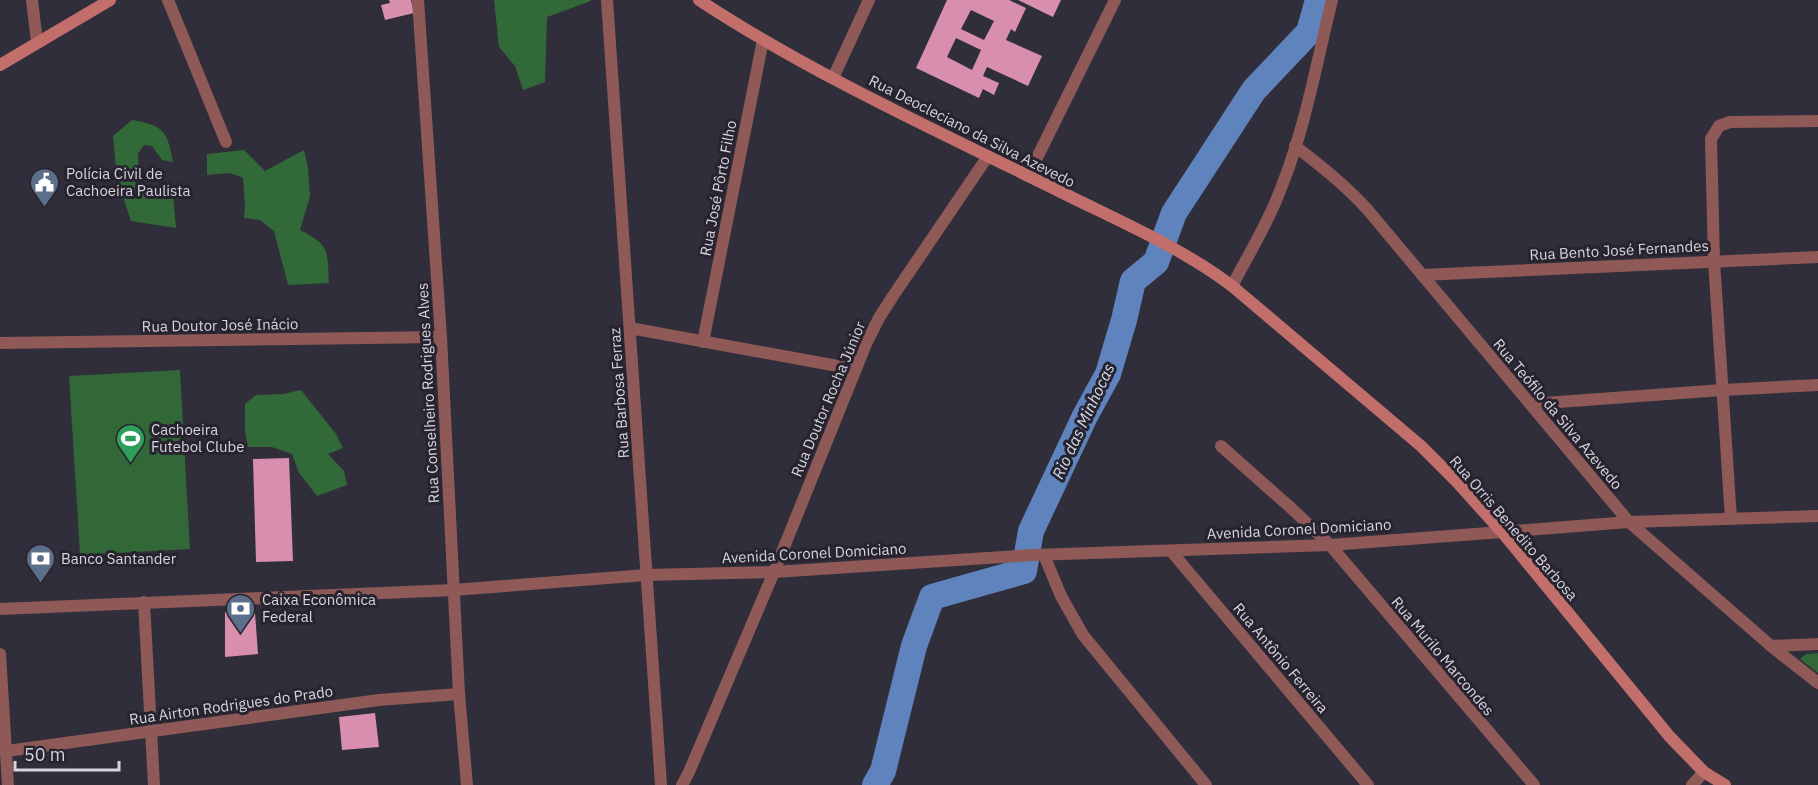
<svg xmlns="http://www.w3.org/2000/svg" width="1818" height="785" font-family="'IBM Plex Sans',sans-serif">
  <rect width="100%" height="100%" fill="#302e3a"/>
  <g fill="#326738">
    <path d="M180,370l10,179 -110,6 -11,-179z"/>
    <path d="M1818,653v20l-18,-14 6,-5z"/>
  </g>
  <g fill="#326938">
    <path d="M494,0h96l1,1 -44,16 -2,65 -22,8 -8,-24 -16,-19z"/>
    <path d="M132,120c32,6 35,10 41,42l-11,-2 -10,-14 -8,-1 -6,9 1,37 34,4 3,33 -45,-7 -14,-42 -4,-43z"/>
    <path d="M244,150l21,21 39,-21 4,17 2,29 -10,34c31,15 27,22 29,53l-41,2 -14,-54 -14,-11 -16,-2 1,-12 -2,-28 -13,-5 -23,2v-21z"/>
    <path d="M301,390l35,44 7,14 -15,6 16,17 3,14 -30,11 -18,-23 -7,-19 -20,-7h-24l-3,-16v-27l11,-9 27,-1z"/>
  </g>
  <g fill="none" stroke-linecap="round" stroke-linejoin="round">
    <path stroke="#5f83bc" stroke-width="26" d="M875,785l8,-14 31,-125 18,-49 92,-26 7,-40 54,-115 23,-42 16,-54 9,-39 23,-19 18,-49 80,-123 55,-58 9,-32"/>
  </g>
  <g fill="#d88fad" fill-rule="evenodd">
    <path d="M389,0h22l3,13 -29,7 -4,-15 9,-2z"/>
    <path d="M947,0h62l17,8 -11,24 -4,-3 -5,11 36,16 -14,30 -41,-19 -4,9 16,7 -5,12 -11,-6 -4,9 -63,-30zM971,10l23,11 -10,19 -23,-11zM956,38l25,12 -9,20 -25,-13z"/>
    <path d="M1018,0h43l-8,17z"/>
    <path d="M289,458l4,103 -37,1 -3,-103z"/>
    <path d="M225,612l30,1 3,41 -33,3z"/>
    <path d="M375,713l4,34 -37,3 -3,-33z"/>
  </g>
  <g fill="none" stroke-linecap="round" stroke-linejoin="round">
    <g stroke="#8e5957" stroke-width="12">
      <path d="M32,0l5,42"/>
      <path d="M168,0l58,142"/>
      <path d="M418,0l23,337 18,357 8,91"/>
      <path d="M607,0l54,785"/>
      <path d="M833,78l36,-78"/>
      <path d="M1295,146c26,20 50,39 72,63l262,313 142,124 47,37"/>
      <path d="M1028,176l87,-176"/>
      <path d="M1422,275l396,-18"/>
      <path d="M1232,286c18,-34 38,-67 51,-103 23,-59 34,-122 49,-183"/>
      <path d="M630,328l224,41"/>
      <path d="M703,342l60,-302"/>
      <path d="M0,343l441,-6"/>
      <path d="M1531,404l191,-14 96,-5"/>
      <path d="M1221,446l70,62 39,37 204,240"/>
      <path d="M1731,519l-17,-258 -3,-122 8,-13 11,-4 88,-1"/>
      <path d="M1502,532l127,-10 189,-6"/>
      <path d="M1171,551l197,234"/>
      <path d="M1044,555l17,41 22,39 123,150"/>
      <path d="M144,602l10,183"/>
      <path d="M1771,646l47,-2"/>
      <path d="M0,654l8,131"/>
      <path d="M7,751l372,-51 80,-6"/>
      <path d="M682,785l7,-13 85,-200 92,-228 13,-26 14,-22 95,-140"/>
      <path d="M1692,785l12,-13"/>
    </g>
    <path stroke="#8e5957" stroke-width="12" d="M0,609l454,-19 192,-15 128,-3 259,-17 297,-10 172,-13"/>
    <g stroke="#c26f6c" stroke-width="12">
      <path d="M699,0c114,75 243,133 366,194 56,28 117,54 167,92l189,160 35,35 46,51 168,205 34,35 21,13"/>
      <path d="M0,65l110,-65"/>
    </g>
  </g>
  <defs>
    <symbol id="civic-pin" viewBox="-11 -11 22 30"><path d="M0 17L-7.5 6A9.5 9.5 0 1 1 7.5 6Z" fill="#5c6f8a" stroke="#272430"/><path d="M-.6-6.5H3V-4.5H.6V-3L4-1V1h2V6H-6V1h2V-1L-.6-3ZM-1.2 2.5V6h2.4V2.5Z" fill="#fff"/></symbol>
    <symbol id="stadium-pin" viewBox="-11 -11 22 30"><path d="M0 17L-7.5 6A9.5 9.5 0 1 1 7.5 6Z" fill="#2e9e5b" stroke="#272430"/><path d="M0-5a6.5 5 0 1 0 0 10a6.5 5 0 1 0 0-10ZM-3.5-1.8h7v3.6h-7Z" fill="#fff"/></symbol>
    <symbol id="bank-pin" viewBox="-11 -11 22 30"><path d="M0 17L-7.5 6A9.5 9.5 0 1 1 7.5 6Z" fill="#5c6f8a" stroke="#272430"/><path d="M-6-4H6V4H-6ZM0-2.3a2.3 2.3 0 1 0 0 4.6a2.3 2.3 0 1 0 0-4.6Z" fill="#fff"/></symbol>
  </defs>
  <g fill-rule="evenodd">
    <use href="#civic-pin" x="28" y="166" width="33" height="45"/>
    <use href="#stadium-pin" x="114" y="422" width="33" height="45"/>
    <use href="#bank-pin" x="24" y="542" width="33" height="45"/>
    <use href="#bank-pin" x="224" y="592" width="33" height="45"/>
  </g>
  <g text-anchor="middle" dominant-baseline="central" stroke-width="6" stroke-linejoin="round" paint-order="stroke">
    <g font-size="15" fill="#d6d4dc" stroke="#272430">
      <text transform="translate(972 131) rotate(27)">Rua Deocleciano da Silva Azevedo</text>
      <text transform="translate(718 188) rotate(-79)">Rua José Pôrto Filho</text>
      <text transform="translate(1619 250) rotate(-3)">Rua Bento José Fernandes</text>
      <text transform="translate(220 325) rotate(-1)">Rua Doutor José Inácio</text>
      <text transform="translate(428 393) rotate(-93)">Rua Conselheiro Rodrigues Alves</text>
      <text transform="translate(619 393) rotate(-94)">Rua Barbosa Ferraz</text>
      <text transform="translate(828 399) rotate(-67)">Rua Doutor Rocha Júnior</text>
      <text transform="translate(1558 414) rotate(50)">Rua Teófilo da Silva Azevedo</text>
      <text transform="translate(1514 528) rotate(49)">Rua Orris Benedito Barbosa</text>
      <text transform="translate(1299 529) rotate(-3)">Avenida Coronel Domiciano</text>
      <text transform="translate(814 553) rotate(-3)">Avenida Coronel Domiciano</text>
      <text transform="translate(1443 656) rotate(50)">Rua Murilo Marcondes</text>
      <text transform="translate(1281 658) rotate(50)">Rua Antônio Ferreira</text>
      <text transform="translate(231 705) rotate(-8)">Rua Airton Rodrigues do Prado</text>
    </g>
    <g font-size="15" fill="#d6d4dc" stroke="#272430" text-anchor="start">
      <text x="66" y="173">Polícia Civil de<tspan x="66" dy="17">Cachoeira Paulista</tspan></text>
      <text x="151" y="429">Cachoeira<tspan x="151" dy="17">Futebol Clube</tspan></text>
      <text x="61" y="558">Banco Santander</text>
      <text x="262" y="599">Caixa Econômica<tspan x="262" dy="17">Federal</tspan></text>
    </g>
    <g font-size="16" font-style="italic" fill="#d4deef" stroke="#272430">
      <text transform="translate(1083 421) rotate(-65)">Rio das Minhocas</text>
    </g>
  </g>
  <path d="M15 761v9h104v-9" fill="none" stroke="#d6d4dc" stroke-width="3"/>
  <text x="24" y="761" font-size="18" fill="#d6d4dc" stroke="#272430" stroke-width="4.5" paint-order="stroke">50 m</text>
</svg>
